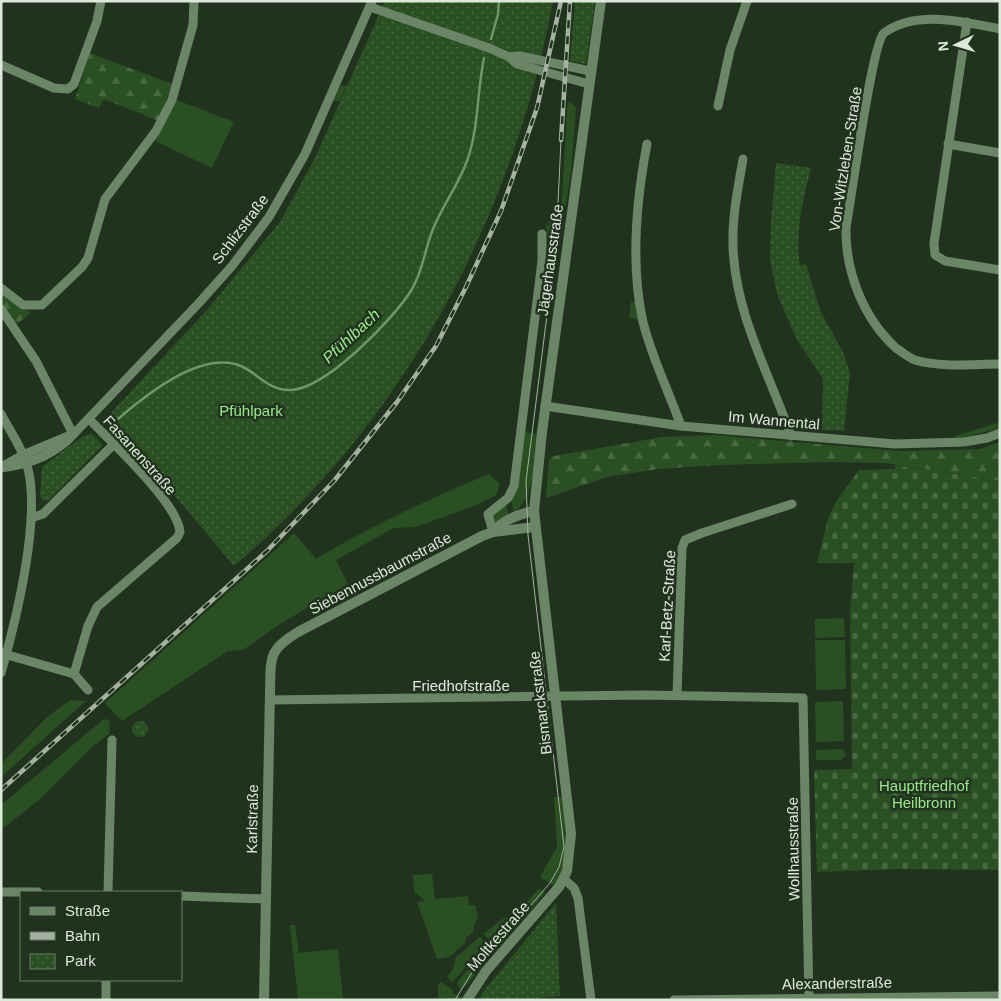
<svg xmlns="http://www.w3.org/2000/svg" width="1001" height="1001" font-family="Arial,sans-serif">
  <defs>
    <pattern id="forest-firs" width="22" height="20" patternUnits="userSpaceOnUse" patternTransform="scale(1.25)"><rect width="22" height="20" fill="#294f23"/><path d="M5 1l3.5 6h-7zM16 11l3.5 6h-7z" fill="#486842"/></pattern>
    <pattern id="cemetery-stones" width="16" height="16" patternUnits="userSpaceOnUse" patternTransform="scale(1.25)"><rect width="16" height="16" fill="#294f23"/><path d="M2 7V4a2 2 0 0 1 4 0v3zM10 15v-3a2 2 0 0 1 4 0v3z" fill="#486842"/></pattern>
    <pattern id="park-dots" width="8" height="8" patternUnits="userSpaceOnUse" patternTransform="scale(1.25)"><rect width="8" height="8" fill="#294f23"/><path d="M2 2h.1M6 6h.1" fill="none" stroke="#486842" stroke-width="1.8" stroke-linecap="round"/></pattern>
  </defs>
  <rect width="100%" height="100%" fill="#21331e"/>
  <g fill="#294f23">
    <path d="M347,85l-7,16h-7l7,-15z"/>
    <path d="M177,100l57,22 -22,46 -57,-27z"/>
    <path d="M570,101l6,7 -5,65 -16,97 -7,-5v-4h4v-13l-3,-1 -3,-22h3v-8l12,1 6,-109 1,-7 4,2z"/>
    <path d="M637,300l5,20 -13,-2 2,-16z"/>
    <path d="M1000,422v6l-42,11 -2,-3z"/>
    <path d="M524,432l13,2c-3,27 -1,60 -23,79l-3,-13z"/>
    <path d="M489,474l11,10 -4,11 -17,9 -63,23 -22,1 -58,32 12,24 -68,40 -37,26 -15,1 -106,70 -17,-18 189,-170 22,26c56,-34 113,-60 173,-85z"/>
    <path d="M506,504l3,12 -11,7 -5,-2 -1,-7z"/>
    <path d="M844,618l1,19 -30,1v-19z"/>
    <path d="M815,640h30l1,49 -30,1z"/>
    <path d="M70,700l16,1 -85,76v-13l46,-47z"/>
    <path d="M843,701l1,40 -28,1 -1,-40z"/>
    <path d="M104,719l5,1 1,13 -18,14 -53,53 -38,30v-25z"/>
    <path d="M843,749l3,6 -5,5h-25v-10z"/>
    <path d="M554,797h8c3,30 9,63 -8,89l-14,-9 17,-30z"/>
    <path d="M432,874l3,25 33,-3 1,9h6l3,12 -5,10 1,4 -9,8v4l-16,14 -12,2 -20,-57 9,-1 -12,-9 -1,-17z"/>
    <path d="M539,888l6,5 -84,98 -4,-8 5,-7z"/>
    <path d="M509,917l-20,22 -6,-5 21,-16z"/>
    <path d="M290,925h5l4,28 39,-4 5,51h-45z"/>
    <path d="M480,937l6,6 -34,40 -5,-7 5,-5 4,-14z"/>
    <path d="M441,982l12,8 -1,3 11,5 -1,2h-24v-16z"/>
  </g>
  <g fill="url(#forest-firs)">
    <path d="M90,53l82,31 -13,37 -55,-22 -5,9 -24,-9z"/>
    <path d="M1,293l20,16 11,3 -15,12 -16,-18z"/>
    <path d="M714,435l186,16 80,-2 20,-7v39l-115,-18 -52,-1 -114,3 -61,4 -51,8 -61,21 3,-39 5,-3 108,-19z"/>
  </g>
  <path fill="url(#cemetery-stones)" d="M895,465l105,16v389l-102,-1 -81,3 -3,-102 38,-1 -2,-159 4,-47h-37l11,-44 8,-17 23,-32 36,-1z"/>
  <g fill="url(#park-dots)">
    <path d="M385,1h168c-40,217 -149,421 -319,565l-126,-150 98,-105 74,-89 35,-64z"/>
    <path d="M575,1h20l-9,63 -16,-3z"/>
    <path d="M776,163l35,5c-8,31 -16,64 -11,97l6,-1 14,46 24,44 6,19 -6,58 -22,-1 1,-51 -26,-39 -20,-46 -7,-35 1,-38z"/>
    <path d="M91,433l12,12 -54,55 -6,1 -3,-5 2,-29 41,-31z"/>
    <circle cx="140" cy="729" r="8"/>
    <path d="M556,903l4,93 -42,4h-39l4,-8z"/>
  </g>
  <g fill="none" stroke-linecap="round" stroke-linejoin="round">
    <g stroke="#6c9865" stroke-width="2.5">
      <path d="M491,39l7,-25 1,-13"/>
      <path d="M109,427c30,-27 92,-80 134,-60 16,8 26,23 46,23 35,1 106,-72 123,-101 11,-18 13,-41 21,-60 10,-25 27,-46 35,-71 11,-33 9,-67 16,-100"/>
    </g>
    <g stroke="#6b8567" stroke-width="9">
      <path d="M370,7l119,41 20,9 8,7 72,20"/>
      <path d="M967,22l-33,221 1,12 10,6 55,9"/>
      <path d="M1000,29c-35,-7 -84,-20 -116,4 -12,10 -33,168 -38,194 -1,44 17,91 50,121 6,4 13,10 19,12 27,8 58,4 85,4"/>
      <path d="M509,57l11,-1 70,15"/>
      <path d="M1,65l53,23 14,1 6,-5 23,-63 4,-20"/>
      <path d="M718,106l12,-56 17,-49"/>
      <path d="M647,144c-11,58 -17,120 -4,178 9,36 26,70 38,104"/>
      <path d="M948,144l52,9"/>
      <path d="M743,159c-5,29 -11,58 -10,87 2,68 36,127 58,190"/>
      <path d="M1,288l22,17h19l40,-38 6,-9 17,-59 51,-68 16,-31 21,-75 1,-24"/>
      <path d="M1,309l35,52 37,73"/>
      <path d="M545,406l136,20 214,18 69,-2 23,-4 13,-5"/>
      <path d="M1,414c9,17 21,34 26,51 15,51 -11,156 -26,208"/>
      <path d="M5,465l18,-10 50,-21"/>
      <path d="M1,468c27,-4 46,-10 67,-28l130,-136 34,-38 37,-49 36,-63 67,-153"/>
      <path d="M31,518l12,-4 70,-69"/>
      <path d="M493,532l-5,-18 20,-16 6,-12 28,-225v-27"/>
      <path d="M1,653l73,21 14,16"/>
      <path d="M74,674l14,-48 9,-19 80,-69 3,-6c-2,-29 -69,-90 -90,-112"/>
      <path d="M677,695l5,-147 3,-8 17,-7 90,-29"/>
      <path d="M270,700l375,-5 158,3 6,302"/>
      <path d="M564,879l10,9 4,10 13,102"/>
      <path d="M1,892h37"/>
      <path d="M108,892l4,-152"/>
      <path d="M181,896l85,3"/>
      <path d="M106,1000v-20"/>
      <path d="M674,1000l326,-4"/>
    </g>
    <g stroke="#6b8567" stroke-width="10">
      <path d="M493,532c10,-12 26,-18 41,-21"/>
      <path d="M264,1000l6,-309c1,-34 -2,-41 28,-59l184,-96 11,-4 41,-5"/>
      <path d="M467,1000l19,-29 73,-84 8,-16 4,-37 -37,-323 8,-79 59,-431"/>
    </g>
    <path stroke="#a4b2a1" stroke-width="1" d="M455,1000l16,-26 79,-91 9,-16 5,-20 -36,-312 -2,-54 30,-237 5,-104"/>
    <defs>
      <g id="rail">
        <path d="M561,140l9,-139"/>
        <path d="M1,790l266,-239 67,-70 63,-79 39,-56 30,-59 35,-76 36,-103 24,-107"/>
      </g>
    </defs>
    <use href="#rail" stroke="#a4b2a1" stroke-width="4.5"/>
    <use href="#rail" stroke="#21331e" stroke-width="2.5" stroke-dasharray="8" stroke-linecap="butt"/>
  </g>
  <g text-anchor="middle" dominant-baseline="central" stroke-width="5" stroke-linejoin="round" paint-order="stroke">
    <g font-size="15" fill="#dde9db" stroke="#21331e">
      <text transform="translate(845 159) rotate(-81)">Von-Witzleben-Straße</text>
      <text transform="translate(240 229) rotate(-53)">Schlizstraße</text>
      <text transform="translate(550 260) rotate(-82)">Jägerhausstraße</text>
      <text transform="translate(774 420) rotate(5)">Im Wannental</text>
      <text transform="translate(140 455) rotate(48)">Fasanenstraße</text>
      <text transform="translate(380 573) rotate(-28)">Siebennussbaumstraße</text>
      <text transform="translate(667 606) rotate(-87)">Karl-Betz-Straße</text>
      <text x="461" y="685">Friedhofstraße</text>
      <text transform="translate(540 703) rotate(-97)">Bismarckstraße</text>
      <text transform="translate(252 819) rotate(-89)">Karlstraße</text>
      <text transform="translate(793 849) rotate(-91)">Wollhausstraße</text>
      <text transform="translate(498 936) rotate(-49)">Moltkestraße</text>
      <text transform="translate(837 983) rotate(-1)">Alexanderstraße</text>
    </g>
    <g font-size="15" fill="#9aea8d" stroke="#21331e">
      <text x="251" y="410">Pfühlpark</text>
      <text x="924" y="785">Hauptfriedhof<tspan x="924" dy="17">Heilbronn</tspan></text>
    </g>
    <g font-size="16" font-style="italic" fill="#9beb8e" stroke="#21331e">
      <text transform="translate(351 336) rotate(-43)">Pfühlbach</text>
    </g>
  </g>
  <rect width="1001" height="1001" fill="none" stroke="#dde9db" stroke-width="5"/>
  <rect x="20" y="891" width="162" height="90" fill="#21331e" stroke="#6c7c6a"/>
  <rect x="30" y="907" width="25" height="8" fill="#6b8567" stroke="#6c7c6a"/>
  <text x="65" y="916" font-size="15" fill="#dde9db">Straße</text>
  <rect x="30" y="932" width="25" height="8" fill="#a4b2a1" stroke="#6c7c6a"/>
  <text x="65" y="941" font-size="15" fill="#dde9db">Bahn</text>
  <rect x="30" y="954" width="25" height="15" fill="url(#park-dots)" stroke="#6c7c6a"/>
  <text x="65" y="966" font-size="15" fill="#dde9db">Park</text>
  <g transform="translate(956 45) rotate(265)" stroke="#21331e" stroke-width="4" paint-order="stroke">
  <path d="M0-4L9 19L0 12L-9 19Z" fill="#dde9db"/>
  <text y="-8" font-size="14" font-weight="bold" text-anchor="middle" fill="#dde9db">N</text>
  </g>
</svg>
